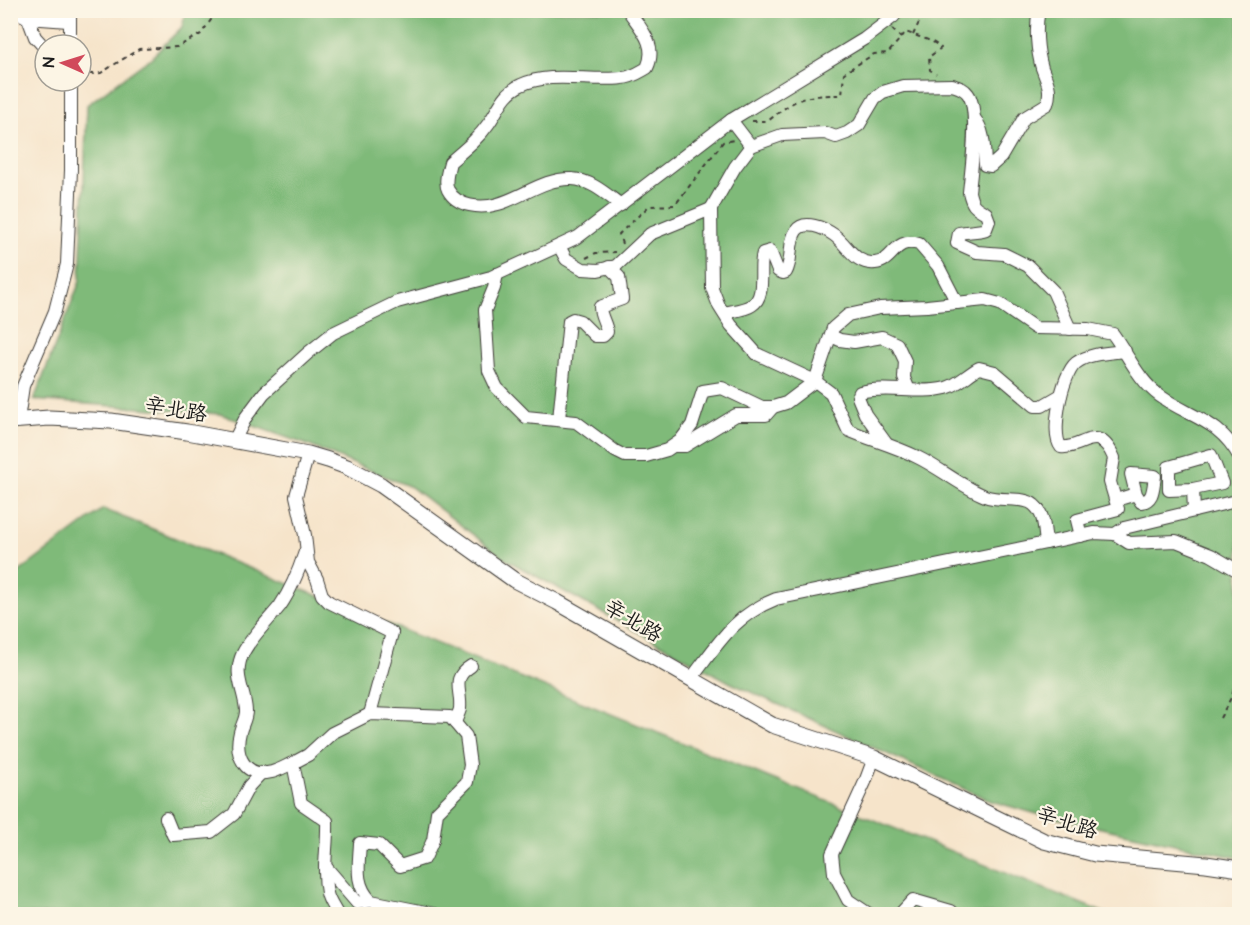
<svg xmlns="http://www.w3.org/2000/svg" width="1250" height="925" font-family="'Architects Daughter','LXGW WenKai TC',sans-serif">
  <rect width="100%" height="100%" fill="#fcf5e5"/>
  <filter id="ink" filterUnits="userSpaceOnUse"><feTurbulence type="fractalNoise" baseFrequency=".0167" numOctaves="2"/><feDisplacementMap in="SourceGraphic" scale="12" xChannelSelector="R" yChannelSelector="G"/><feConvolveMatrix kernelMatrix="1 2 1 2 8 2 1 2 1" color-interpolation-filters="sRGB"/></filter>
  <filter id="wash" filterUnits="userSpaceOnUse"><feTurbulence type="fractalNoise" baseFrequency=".008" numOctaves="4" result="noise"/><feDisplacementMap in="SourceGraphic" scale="24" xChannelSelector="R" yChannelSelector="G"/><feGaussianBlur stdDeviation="1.35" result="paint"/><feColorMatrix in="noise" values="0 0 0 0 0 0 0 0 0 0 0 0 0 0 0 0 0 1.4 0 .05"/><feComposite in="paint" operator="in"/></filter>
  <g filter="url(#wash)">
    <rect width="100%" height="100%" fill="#f6e4ca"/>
    <g fill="#7fba79" stroke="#4e6b4a" stroke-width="1.5">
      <path d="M186,11h1053v847l-202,-44 -46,-13 -260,-118 -226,-124 -94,-72 -106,-43 -85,-30 -186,-14 46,-119 7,-176 65,-48 30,-30z"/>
      <path d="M103,509l1004,405h-1096v-336z"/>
    </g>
  </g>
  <g filter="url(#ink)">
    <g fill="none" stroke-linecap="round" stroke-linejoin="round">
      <defs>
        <g id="minor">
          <path d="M14,10l14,8 40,3"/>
          <path d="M28,18l7,19 10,11"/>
          <path d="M70,45v-35"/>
          <path d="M974,118c11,13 10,30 11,47l6,1 10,-9 23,-39 23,-14c5,-15 0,-22 -5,-36 -5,-17 -7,-40 -3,-58"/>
          <path d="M731,120l20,26"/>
          <path d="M621,205c-15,-11 -30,-25 -49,-26 -28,-1 -49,18 -74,25 -17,5 -41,3 -50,-14 -4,-8 0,-19 2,-28 14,-12 28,-23 39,-39 10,-14 14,-30 32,-38 29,-14 70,-3 101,-7 9,0 18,-6 25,-10 11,-23 -6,-39 -19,-58"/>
          <path d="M559,246l7,13 17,10 15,1 18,-4 34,-32 61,-25"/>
          <path d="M497,274l-3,14 -9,22 4,61 8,17 29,29 50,5 39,29 10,5h21l21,-6 13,-9 12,-16 11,-34 19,-3 40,19h11l13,-4 29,-22 18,-53 15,-13 32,-7 47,-2 58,-6 15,4 35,24 53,1 25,5c15,21 26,47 47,62 31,22 60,24 80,62"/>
          <path d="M724,313c8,-2 21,-3 28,-8 15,-9 6,-38 11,-52l7,-2 8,20 5,2 3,-1c7,-12 2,-29 10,-41 8,-12 28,-3 38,4 14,10 21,30 41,28 20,-2 18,-26 44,-19l19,22 19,37"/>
          <path d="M831,336l9,4 14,2 28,-5 15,7 8,17 -1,17 5,12"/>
          <path d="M559,419l10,-98 4,-2 7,2 15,15h8l4,-4c-1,-9 -7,-16 -7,-25l22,-8 -3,-22 -10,-10"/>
          <path d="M18,420l5,-34 32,-75 12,-47 4,-94v-89"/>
          <path d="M234,441l12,-24 18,-24 44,-40 25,-20 64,-31 94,-25 87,-40 153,-117 133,-81 29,-22 6,-7"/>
          <path d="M886,443l-21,-29 -7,-17 2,-5c28,-7 58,3 86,-4 12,-3 23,-15 33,-20l16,4 40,34h7l19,-11"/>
          <path d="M674,446h11l51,-31h30l7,-8"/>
          <path d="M308,454l-12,42 9,39 3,27 9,17 5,16 7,7 63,31 -22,81"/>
          <path d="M1193,489l29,-6 -11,-28 -42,12v23l24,-1 1,22"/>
          <path d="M1116,500l20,-6 -5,-20 24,2c-2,11 -1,25 -14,26l-5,-8"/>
          <path d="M1115,534l9,-6 116,-28"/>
          <path d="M1081,536l-4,-16 41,-11 -8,-27 4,-24c-16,-37 -32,-8 -53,-11 -11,-13 1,-73 15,-84 13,-10 34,-10 49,-12"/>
          <path d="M1046,543c-2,-13 -1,-29 -12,-38 -9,-9 -35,-3 -49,-9 -23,-9 -45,-28 -68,-39 -22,-11 -46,-17 -69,-27l-17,-37 -16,-12 -58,-27 -26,-29 -12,-19 -7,-18 -1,-79 24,-42 16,-21 31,-11 43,-2 11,4 11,-4 12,-8 16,-27 8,-6 20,-6 49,-1c6,2 12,3 16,9 12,16 3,77 1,98 3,13 5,15 17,21l3,8 -3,8c-9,3 -17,2 -27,4l-2,10 20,9 27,2 24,12 25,25 17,38"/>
          <path d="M691,679c27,-35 42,-63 85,-80l318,-66 21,1 14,9 47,-2 35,14 29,17"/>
          <path d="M455,723c1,-4 4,-10 5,-14 2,-19 -10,-30 11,-43"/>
          <path d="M293,763c-7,3 -14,7 -21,9 -27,7 -38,-17 -32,-40 2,-8 6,-13 6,-21 -1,-21 -14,-36 -3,-58 9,-17 25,-32 37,-47 11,-16 19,-36 25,-54"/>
          <path d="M166,818l7,17 38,-3 23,-18 15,-28 13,-14"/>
          <path d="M325,866l32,37 14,-2 64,13"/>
          <path d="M337,914c-3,-6 -9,-14 -10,-21 -5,-24 1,-48 0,-72l-26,-18 -8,-40 15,-8 24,-22 38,-19 80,3 16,19 4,29 -3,17 -30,30 -4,28 -8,18 -25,8 -21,-21 -19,-2c-1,22 -6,41 11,58"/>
          <path d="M869,914l-21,-14 -14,-27 -2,-19 33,-72 9,-24"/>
          <path d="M900,914l13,-14 38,11 3,3"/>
        </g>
        <path id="major" d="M10,421l39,-3 62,3 76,11 121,22 20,6 19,7 34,18 133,95 43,22 215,123 102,33 170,83 51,13 111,10 34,5"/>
      </defs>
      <use href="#minor" stroke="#3d3a36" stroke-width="14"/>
      <use href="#major" stroke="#3d3a36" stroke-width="17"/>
      <g stroke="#3d3a36" stroke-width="2" stroke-dasharray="4.5 4.5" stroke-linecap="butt">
        <path d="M892,29l9,9"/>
        <path d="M913,35l12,-25"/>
        <path d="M81,75l20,-2 38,-24 38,-2 24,-13 17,-24"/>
        <path d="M752,121h16c29,-24 36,-26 74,-26l2,-22 30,-19 14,-1 18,-21c12,5 27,8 35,16l-12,9 1,13 6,4"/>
        <path d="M622,244l-3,-10 30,-28 26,-1 48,-63 11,-2"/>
        <path d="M586,258l10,-5 19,-1"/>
        <path d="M1220,718l12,-22 5,-18v-49l3,-5"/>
      </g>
      <use href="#minor" stroke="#fff" stroke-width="12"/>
      <use href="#major" stroke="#fff" stroke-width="15"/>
    </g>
  </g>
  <g text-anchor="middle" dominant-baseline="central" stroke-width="4.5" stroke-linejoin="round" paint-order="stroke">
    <g font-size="21" fill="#1c1c1c" stroke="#fcf5e5">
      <text transform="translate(176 410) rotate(9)">辛北路</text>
      <text transform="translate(633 621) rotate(30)">辛北路</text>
      <text transform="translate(1067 823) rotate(17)">辛北路</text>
    </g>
  </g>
  <rect width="1250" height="925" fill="none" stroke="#fcf5e5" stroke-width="36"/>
  <g transform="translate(63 63) rotate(273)"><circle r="28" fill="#fcf5e5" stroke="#a29e95" stroke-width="1.5"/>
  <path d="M0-4.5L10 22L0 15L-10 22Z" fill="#d1495b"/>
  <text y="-9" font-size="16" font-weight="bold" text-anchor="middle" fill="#1c1c1c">N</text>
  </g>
</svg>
